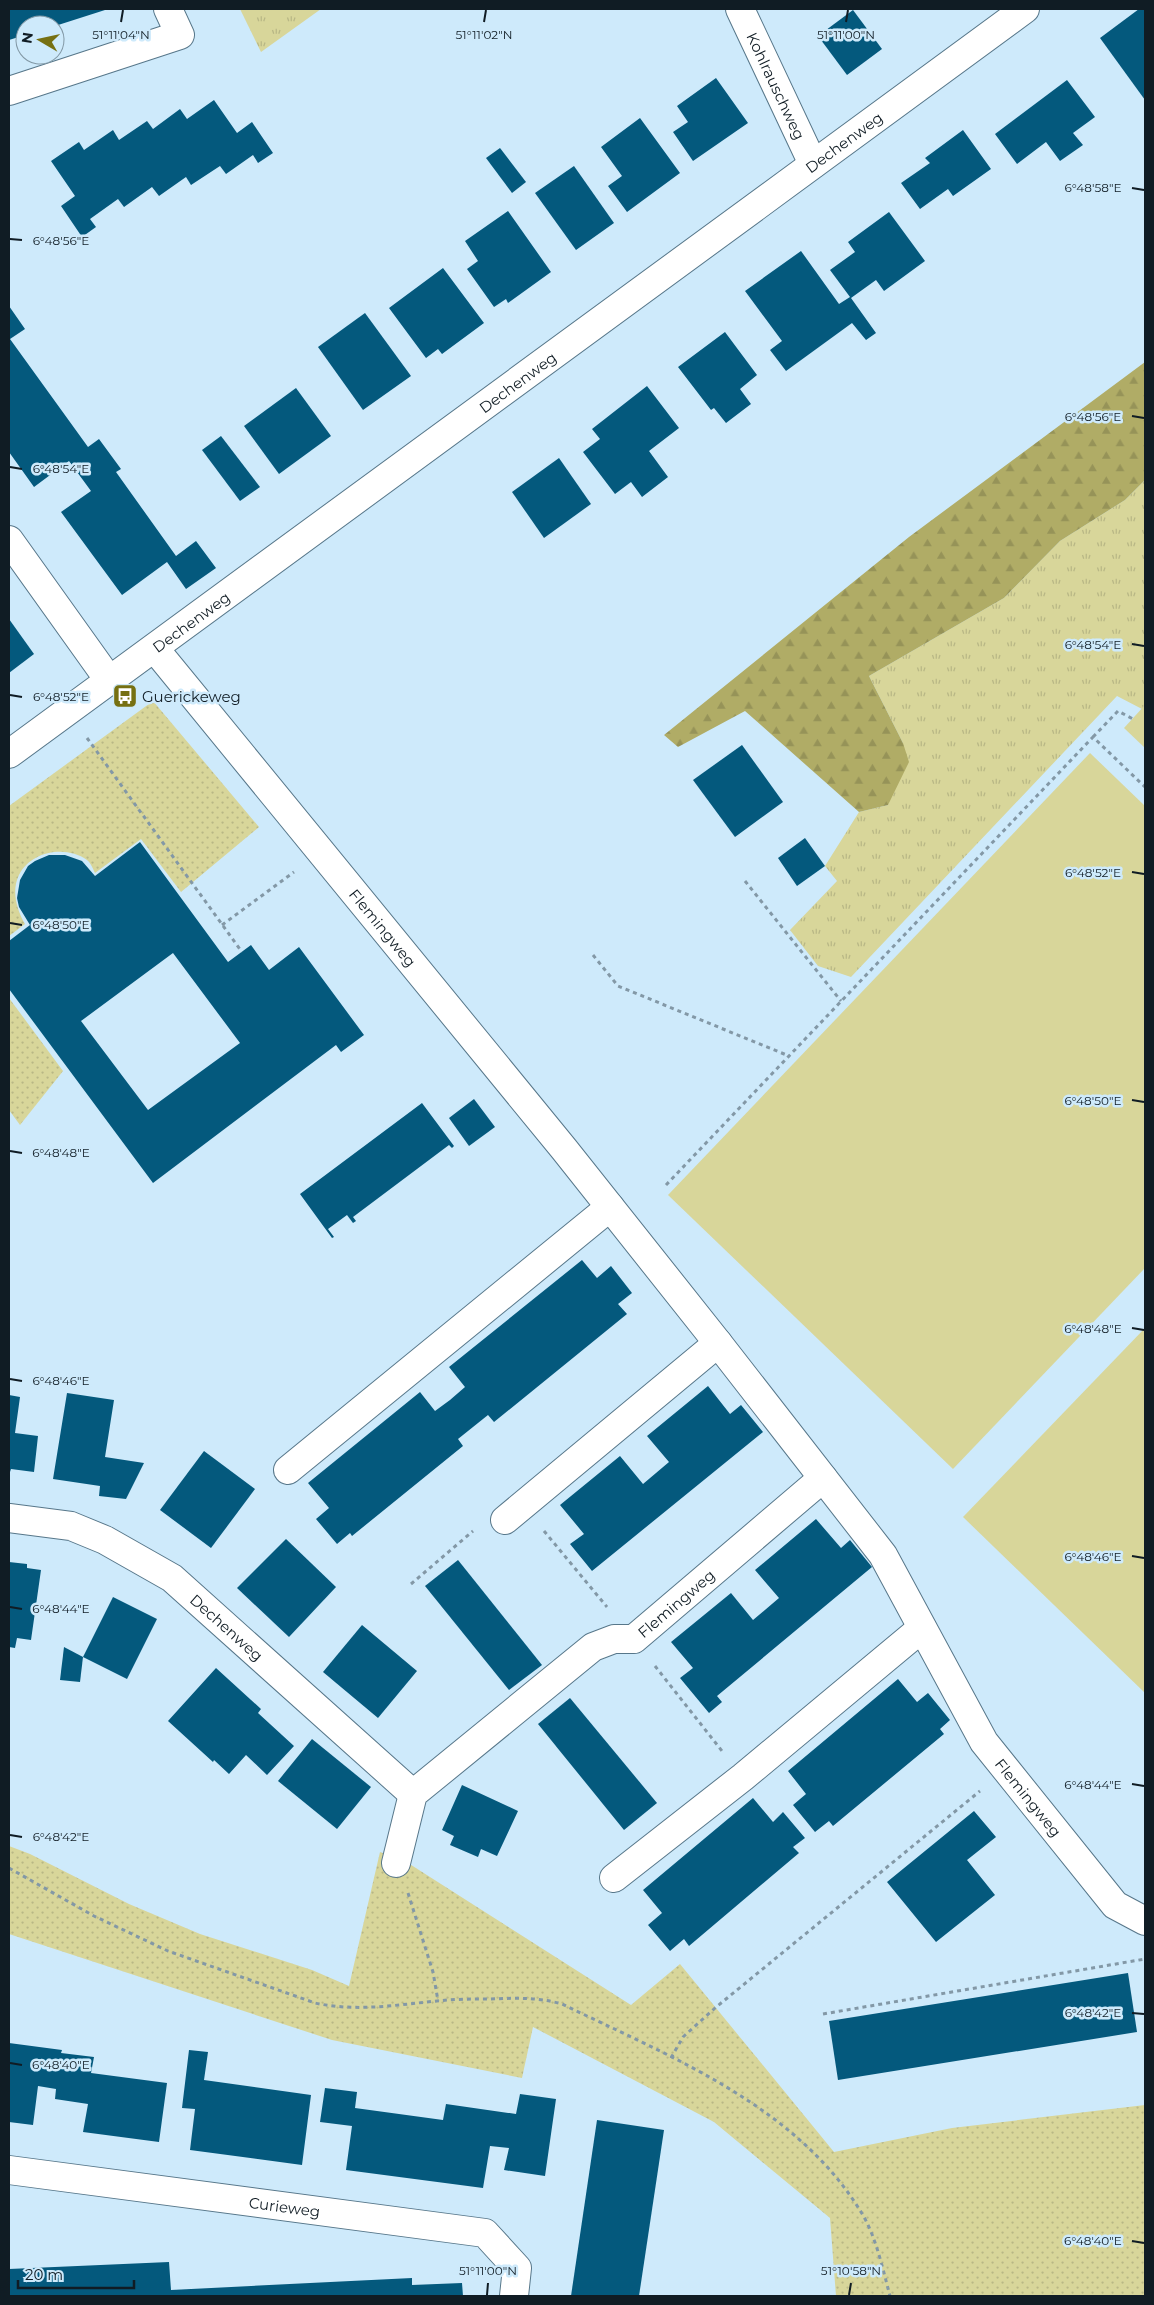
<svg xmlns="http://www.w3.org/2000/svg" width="1154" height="2305" font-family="Montserrat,sans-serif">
  <defs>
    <pattern id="grass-tufts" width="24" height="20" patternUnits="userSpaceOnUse" patternTransform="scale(1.25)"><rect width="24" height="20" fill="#d8d69a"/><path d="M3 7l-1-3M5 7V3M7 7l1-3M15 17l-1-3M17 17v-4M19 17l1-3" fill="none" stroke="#b8b785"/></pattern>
    <pattern id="forest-firs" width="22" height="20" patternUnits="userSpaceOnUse" patternTransform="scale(1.25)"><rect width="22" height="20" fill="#b0ac66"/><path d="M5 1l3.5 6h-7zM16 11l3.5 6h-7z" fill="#969358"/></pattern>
    <pattern id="park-dots" width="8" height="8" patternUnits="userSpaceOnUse" patternTransform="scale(1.25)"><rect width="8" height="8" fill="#d8d69a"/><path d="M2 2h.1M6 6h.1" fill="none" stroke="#b8b785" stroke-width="1.8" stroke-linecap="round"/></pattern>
  </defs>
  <rect width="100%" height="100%" fill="#ceeafb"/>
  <g fill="url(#grass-tufts)">
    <path d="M240,9h81l-60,43z"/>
    <path d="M1145,480v225l-3,4 -25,-13 -266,281 -33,-11 -28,-36 47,-49 -12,-15 34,-54 29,-7 15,-62 -34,-67 135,-78 56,-57 65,-41z"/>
  </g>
  <path fill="url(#forest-firs)" d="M1145,362v118l-20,20 -65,41 -56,57 -135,78 34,67 6,19 -21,43 -29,7 -114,-101 -67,36 -14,-12 245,-198z"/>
  <g fill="url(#park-dots)">
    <path d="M153,701l106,126 -78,65 -40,-53 -46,34c-2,-4 -4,-10 -8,-13 -21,-15 -56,-9 -68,15 -8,16 -2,35 6,49l-16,12v-130z"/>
    <path d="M9,998l54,73 -43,54 -11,-15z"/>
    <path d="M9,1846l21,8 99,50 71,30 112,36 37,16 31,-134 28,11 223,142 49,-41 154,188 118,-24 193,-23v191h-309l-6,-78 -116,-96 -181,-95 -11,51 -190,-38 -323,-106z"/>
  </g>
  <g fill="#d8d69a">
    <path d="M1145,705v43l-21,-20z"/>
    <path d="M1090,753l55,53v462l-192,201 -285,-274z"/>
    <path d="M1145,1328v365l-182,-176z"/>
  </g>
  <g fill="#04597d" fill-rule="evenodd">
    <path d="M9,9h95l1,1 -50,16 -30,-1v10l-16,5z"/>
    <path d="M1139,9h6v91l-45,-62z"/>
    <path d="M853,10l29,39 -35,26 -29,-39z"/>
    <path d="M716,78l32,45 -55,38 -20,-29 15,-10 -11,-16z"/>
    <path d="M1067,80l28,37 -22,16 10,12 -23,16 -14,-19 -29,22 -22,-30z"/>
    <path d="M214,100l23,33 15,-11 21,31 -15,10 -5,-8 -27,19 -6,-8 -29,19 -5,-8 -27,19 -7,-9 -28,20 -6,-8 -28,20 6,8 -14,10 -21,-31 14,-10 -24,-35 28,-19 5,8 29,-20 6,10 28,-19 6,8 27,-20 7,10z"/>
    <path d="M640,118l40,55 -53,39 -19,-26 14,-10 -21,-29z"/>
    <path d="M963,130l28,39 -38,27 -5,-7 -28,20 -19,-26 29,-20 -5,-5z"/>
    <path d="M500,148l26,34 -14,11 -26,-35z"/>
    <path d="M574,166l40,57 -38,27 -41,-57z"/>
    <path d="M508,211l43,61 -43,31 -2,-4 -12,8 -27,-38 11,-8 -13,-20z"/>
    <path d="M889,212l36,49 -41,30 -8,-11 -25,18 25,35 -10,7 -14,-17 -66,48 -16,-21 12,-9 -37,-50 56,-40 38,53 11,-7 -20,-27 25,-18 -7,-10z"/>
    <path d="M443,268l41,55 -42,31 -4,-5 -12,9 -37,-50z"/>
    <path d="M9,306l16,23 -15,10 78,108 11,-8 22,30 -5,3 60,84 20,-15 20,27 -30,21 -19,-27 -45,33 -61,-83 30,-21 -22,-30 -35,26 -25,-35z"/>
    <path d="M365,313l46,63 -48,34 -45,-63z"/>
    <path d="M725,332l32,43 -17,14 11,15 -25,19 -12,-15 -3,2 -33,-43z"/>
    <path d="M647,386l32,42 -30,23 19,26 -26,20 -11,-15 -16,12 -32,-42 17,-13 -8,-10z"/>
    <path d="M296,388l35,48 -52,38 -35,-48z"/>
    <path d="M221,436l39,51 -20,14 -38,-51z"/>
    <path d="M559,458l32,46 -47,34 -32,-46z"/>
    <path d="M9,619l25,35 -25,19z"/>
    <path d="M742,745l41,57 -48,35 -42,-57z"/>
    <path d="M805,838l20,28 -28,20 -19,-28z"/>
    <path d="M140,842l88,120 23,-17 18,25 30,-23 65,88 -23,17 -5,-7 -183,138 -144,-194v-48l21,-16 -11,-18 -2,-9 3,-18 8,-14 7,-5 14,-6h16l17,6 13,15zM173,953l67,90 -92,67 -67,-89z"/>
    <path d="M474,1099l21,28 -26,19 -20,-28z"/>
    <path d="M422,1103l32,43 -2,2 -3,-3 -96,72 3,4 -3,2 -6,-8 -19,14 6,8 -2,1 -32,-44z"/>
    <path d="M582,1260l15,18 14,-12 21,27 -14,11 9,10 -133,108 -6,-7 -30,24 5,7 -111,90 -2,-3 -13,11 -21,-25 13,-11 -21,-25 112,-91 15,19 15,-11 15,-13 -16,-20z"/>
    <path d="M708,1386l22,28 11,-9 22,27 -171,139 -22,-27 14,-10 -24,-29 60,-49 23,28 26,-22 -22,-26z"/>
    <path d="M67,1393l47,7 -9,57 39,6 -18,36 -27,-3 1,-10 -47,-7z"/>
    <path d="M9,1395l11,2 -5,36 23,3 -4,36 -23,-3 -2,6z"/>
    <path d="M204,1451l51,38 -44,59 -51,-38z"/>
    <path d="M816,1519l25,29 9,-8 22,27 -155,129 5,6 -13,11 -29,-35 13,-10 -22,-26 60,-49 22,27 26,-22 -24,-28z"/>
    <path d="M286,1539l50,48 -47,50 -52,-49z"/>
    <path d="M458,1560l84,105 -33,25 -84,-104z"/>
    <path d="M9,1562l18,2v4l14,2 -10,70 -14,-2 -2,10 -6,-1z"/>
    <path d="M113,1597l44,22 -30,60 -44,-22z"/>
    <path d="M362,1625l55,46 -39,47 -55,-46z"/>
    <path d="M64,1647l19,10 -3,25 -20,-2z"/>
    <path d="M216,1668l45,41 -3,4 36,33 -27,29 -21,-20 -17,19 -15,-14 -1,2 -45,-41z"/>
    <path d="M898,1679l19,23 11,-9 22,27 -10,9 4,5 -111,92 -4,-5 -14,11 -22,-27 13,-11 -18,-23z"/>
    <path d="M570,1698l87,105 -33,27 -86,-106z"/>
    <path d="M312,1739l59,48 -34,42 -59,-48z"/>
    <path d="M462,1785l56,26 -21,45 -16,-7 -3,8 -28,-12 4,-9 -12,-6z"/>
    <path d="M753,1798l20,24 10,-10 22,26 -12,9 6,6 -110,93 -5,-7 -14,12 -22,-26 14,-12 -19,-23z"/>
    <path d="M974,1811l22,26 -29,23 28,35 -59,47 -49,-60z"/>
    <path d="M1128,1973l9,59 -299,48 -9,-59z"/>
    <path d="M9,2043l53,7 -1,3 33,4 -3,16 76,10 -8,59 -76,-10 5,-28 -33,-5 1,-10 -18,-3 -5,39 -24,-3z"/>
    <path d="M189,2050l19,2 -4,28 107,15 -9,70 -112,-15 5,-41 -13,-1z"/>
    <path d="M325,2088l32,4 -2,16 88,12 3,-16 70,10 4,-20 36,5 -11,77 -41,-6 5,-22 -19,-2 -7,42 -137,-18 6,-44 -32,-4z"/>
    <path d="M597,2120l67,10 -25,166h-68z"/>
    <path d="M169,2262l2,28 241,-12v7l50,-2 1,13h-454v-27z"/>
  </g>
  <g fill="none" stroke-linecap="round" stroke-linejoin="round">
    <defs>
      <g id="minor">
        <path id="s1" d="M740,9l73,155"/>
        <path d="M9,91l171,-56 -12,-26"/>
        <path d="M9,540l100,140"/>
        <path id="s2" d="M155,649l409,500 154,194 165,212 101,187 131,163 30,16"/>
        <path id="s3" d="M9,754c340,-246 677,-497 1016,-745"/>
        <path d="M288,1470l322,-263"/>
        <path id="s4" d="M9,1518l62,8 34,14 67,38 241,216"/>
        <path d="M505,1520l213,-177"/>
        <path id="s5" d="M396,1863l17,-69 180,-147 21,-8h20l189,-161"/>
        <path d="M614,1878l129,-101 179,-149"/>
        <path id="s6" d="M9,2170l476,63 32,35 -3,28"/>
      </g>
    </defs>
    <use href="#minor" stroke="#57778a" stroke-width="30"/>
    <g stroke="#8398a6" stroke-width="3" stroke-dasharray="4 4" stroke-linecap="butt">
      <path d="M1093,737l25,-26 15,8"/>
      <path d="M87,738l155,214"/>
      <path d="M745,881l96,120"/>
      <path d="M222,925l72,-53"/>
      <path d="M593,955l25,31 171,70"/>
      <path d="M666,1185l427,-448 52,50"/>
      <path d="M544,1531l63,76"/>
      <path d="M411,1584l62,-53"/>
      <path d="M655,1666l67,85"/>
      <path d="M9,1868l85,48 74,35 147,52c42,9 80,2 122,-2 17,-2 35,-2 53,-2 25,-1 47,-2 72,5 109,53 238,103 302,213 13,24 19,53 26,79"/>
      <path d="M408,1893l25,79 5,29"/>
      <path d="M823,2014l322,-55"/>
      <path d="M671,2058l12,-21 32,-29 265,-217"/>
    </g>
    <use href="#minor" stroke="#fff" stroke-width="28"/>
  </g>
  <path fill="none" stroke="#101c24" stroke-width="2" d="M121,22l2,-12M484,22l2,-12M846,22l2,-12M1132,188l12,2M10,239l12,1M1132,416l12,2M10,467l12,2M1132,644l12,2M10,695l12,2M1132,872l12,2M10,923l12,2M1132,1100l12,2M10,1151l12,2M1132,1328l12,2M10,1379l12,2M1132,1556l12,2M10,1607l12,2M1132,1784l12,2M10,1835l12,2M1132,2013l12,1M10,2063l12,2M1132,2241l12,2M487,2295l1,-12M849,2295l2,-12"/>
  <defs>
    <symbol id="bus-square" viewBox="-11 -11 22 22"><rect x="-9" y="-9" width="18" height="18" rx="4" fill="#767012" stroke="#ceeafb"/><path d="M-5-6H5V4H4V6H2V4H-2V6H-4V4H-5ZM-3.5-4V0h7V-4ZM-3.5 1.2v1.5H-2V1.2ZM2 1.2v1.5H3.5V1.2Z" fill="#fff"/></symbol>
  </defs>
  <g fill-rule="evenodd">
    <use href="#bus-square" x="111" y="682" width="28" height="28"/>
  </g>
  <g text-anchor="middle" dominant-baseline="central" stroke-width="5" stroke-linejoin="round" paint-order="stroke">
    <g font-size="15" fill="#101c24" stroke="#ceeafb">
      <text stroke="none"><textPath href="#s1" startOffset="85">Kohlrauschweg</textPath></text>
      <text stroke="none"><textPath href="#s3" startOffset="1035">Dechenweg</textPath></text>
      <text stroke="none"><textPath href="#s3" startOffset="630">Dechenweg</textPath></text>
      <text stroke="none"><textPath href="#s3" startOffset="225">Dechenweg</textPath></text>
      <text stroke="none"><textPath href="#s2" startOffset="360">Flemingweg</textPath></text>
      <text stroke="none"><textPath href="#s5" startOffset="401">Flemingweg</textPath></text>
      <text stroke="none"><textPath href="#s4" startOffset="250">Dechenweg</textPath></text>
      <text stroke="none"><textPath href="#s2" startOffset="1446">Flemingweg</textPath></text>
      <text stroke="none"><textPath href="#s6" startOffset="278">Curieweg</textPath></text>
    </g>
    <g font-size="15" fill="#101c24" stroke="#ceeafb" text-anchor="start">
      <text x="142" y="696">Guerickeweg</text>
    </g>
  </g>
  <g font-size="12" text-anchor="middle" fill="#101c24" stroke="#ceeafb" stroke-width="5" stroke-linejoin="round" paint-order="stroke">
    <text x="121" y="39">51°11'04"N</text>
    <text x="484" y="39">51°11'02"N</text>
    <text x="846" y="39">51°11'00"N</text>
    <text x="1093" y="192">6°48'58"E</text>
    <text x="61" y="245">6°48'56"E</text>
    <text x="1093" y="421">6°48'56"E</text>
    <text x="61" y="473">6°48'54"E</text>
    <text x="1093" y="649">6°48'54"E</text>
    <text x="61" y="701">6°48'52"E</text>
    <text x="1093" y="877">6°48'52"E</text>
    <text x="61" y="929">6°48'50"E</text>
    <text x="1093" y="1105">6°48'50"E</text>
    <text x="61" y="1157">6°48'48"E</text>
    <text x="1093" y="1333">6°48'48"E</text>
    <text x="61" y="1385">6°48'46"E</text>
    <text x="1093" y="1561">6°48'46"E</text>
    <text x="61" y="1613">6°48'44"E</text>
    <text x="1093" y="1789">6°48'44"E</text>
    <text x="61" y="1841">6°48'42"E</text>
    <text x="1093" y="2017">6°48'42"E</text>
    <text x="61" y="2069">6°48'40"E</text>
    <text x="1093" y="2245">6°48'40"E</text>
    <text x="488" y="2275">51°11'00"N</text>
    <text x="851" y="2275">51°10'58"N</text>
  </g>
  <rect width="1154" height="2305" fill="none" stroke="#101c24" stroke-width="20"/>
  <g transform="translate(40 40) rotate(279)"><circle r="24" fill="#ceeafb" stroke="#8298a5"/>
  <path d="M0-4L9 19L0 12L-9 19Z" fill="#767012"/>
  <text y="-8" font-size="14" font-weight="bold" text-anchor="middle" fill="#101c24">N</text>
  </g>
  <path d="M18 2280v8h116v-8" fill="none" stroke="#101c24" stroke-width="2.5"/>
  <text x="25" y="2280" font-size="15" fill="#101c24" stroke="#ceeafb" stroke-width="4" paint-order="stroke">20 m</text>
</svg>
